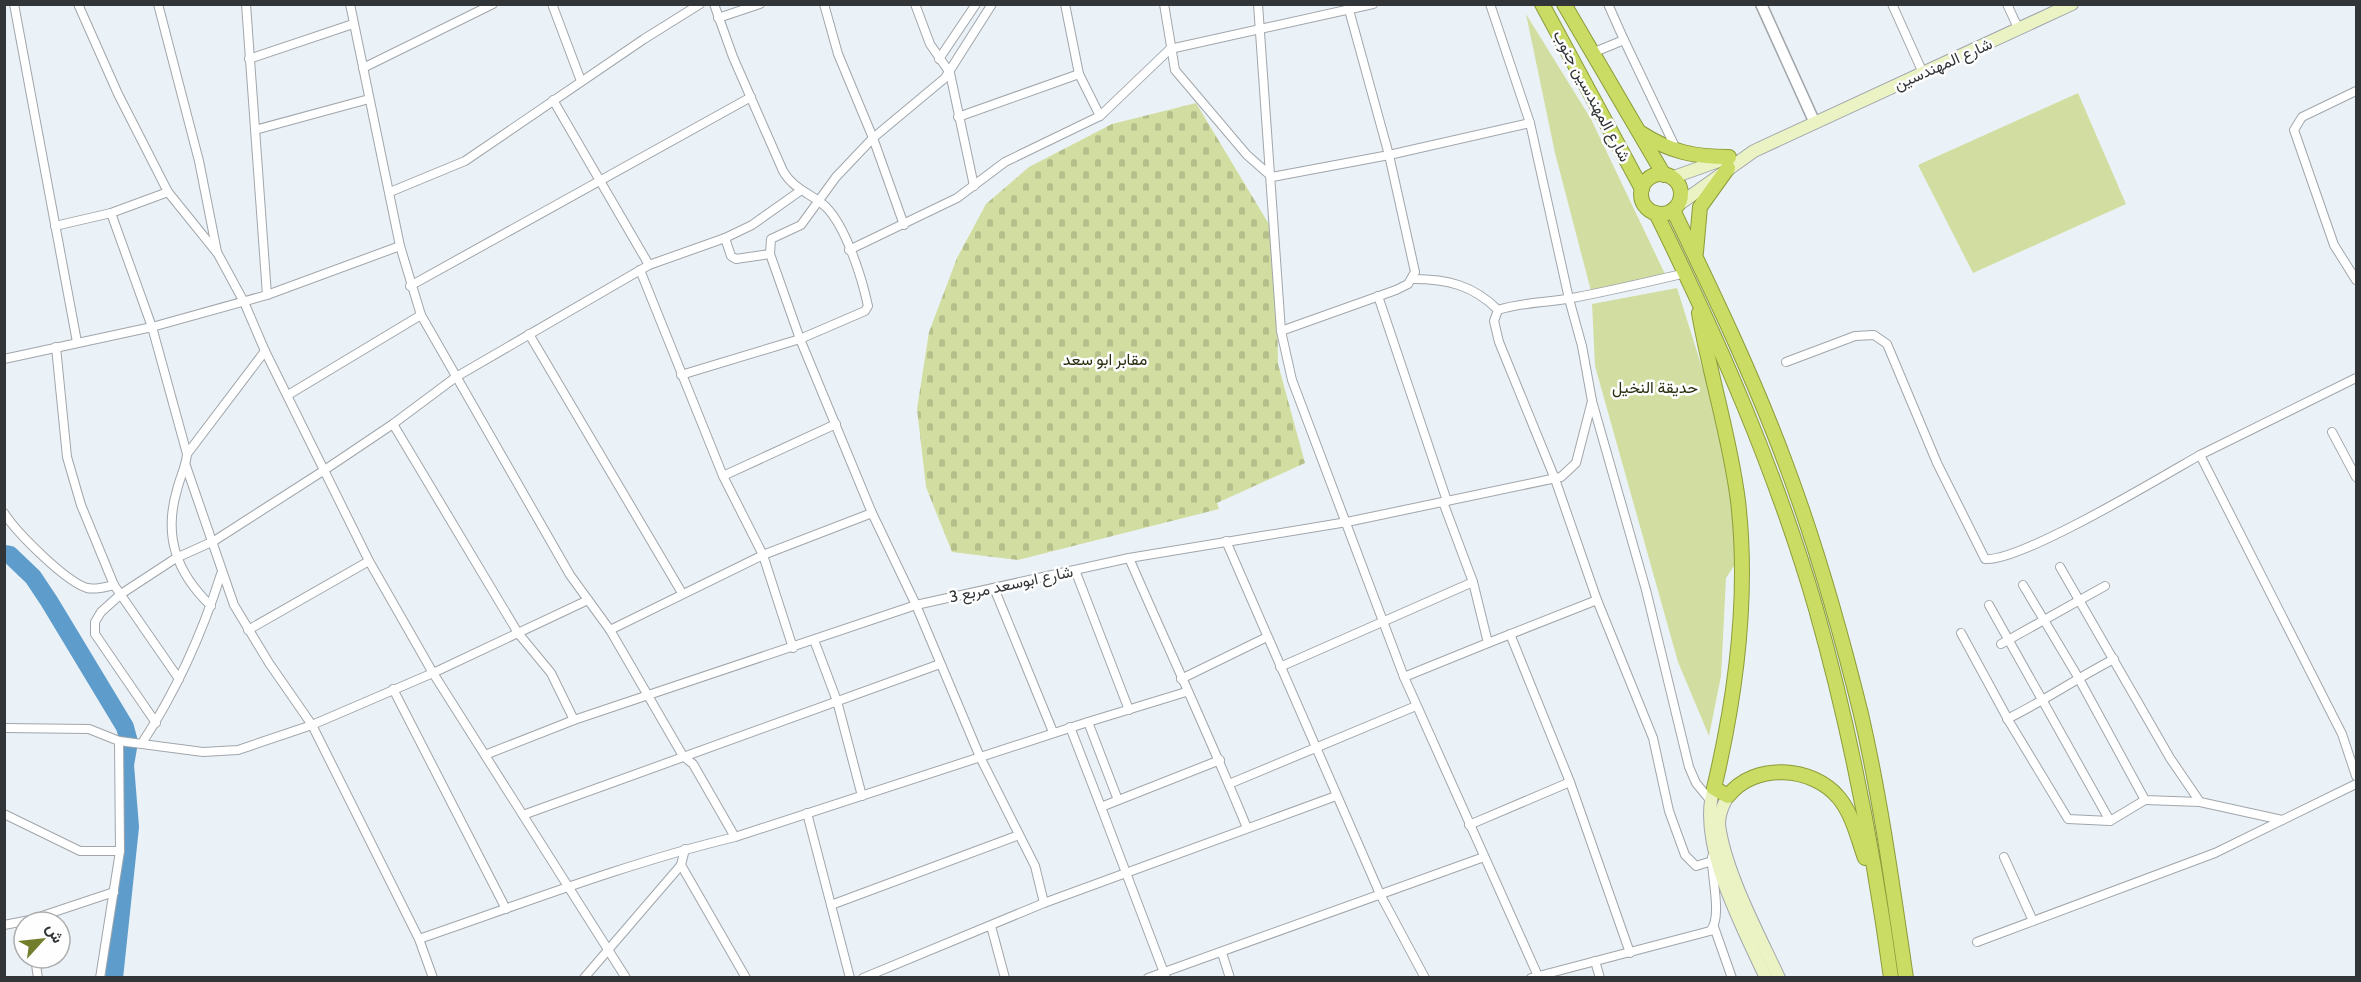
<svg xmlns="http://www.w3.org/2000/svg" width="2361" height="982" font-family="Cabin,Vazirmatn,sans-serif">
  <defs>
    <pattern id="cemetery-stones" width="16" height="16" patternUnits="userSpaceOnUse" patternTransform="scale(1.5)"><rect width="16" height="16" fill="#d2dea1"/><path d="M2 7V4a2 2 0 0 1 4 0v3zM10 15v-3a2 2 0 0 1 4 0v3z" fill="#b5bf8b"/></pattern>
  </defs>
  <rect width="100%" height="100%" fill="#ebf2f7"/>
  <g fill="#d2dea1">
    <path d="M1526,14l65,105 74,155 -74,17 -36,-138z"/>
    <path d="M2078,93l48,111 -153,69 -55,-108z"/>
    <path d="M1677,288l27,86 15,56 12,65 6,66 -11,17 -5,98 -12,60 -31,-74 -83,-296 -3,-62z"/>
  </g>
  <path fill="url(#cemetery-stones)" d="M1196,103l80,133 2,128 27,99 -88,40 2,6 -201,51 -66,-8 -26,-65 -9,-78 12,-77 28,-74 29,-54 43,-37 83,-43z"/>
  <g fill="none" stroke-linecap="round" stroke-linejoin="round">
    <path stroke="#5d9ccb" stroke-width="18" d="M4,554l6,1 23,22 16,24 76,126 4,15 -4,23 5,62 -16,151"/>
    <defs>
      <g id="minor">
        <path d="M14,4l63,338"/>
        <path d="M78,4l40,90 50,98 50,62 26,48 21,49 104,210 64,112 193,305"/>
        <path d="M158,4l41,157 18,91"/>
        <path d="M350,4l50,242 21,69 149,260 40,55 73,126 10,8 42,73"/>
        <path d="M552,4l29,77"/>
        <path d="M824,4l14,50 35,84 31,87"/>
        <path d="M915,4l15,40 20,29 24,113"/>
        <path d="M1065,4l14,70 21,42"/>
        <path d="M1164,4l11,66 72,85 25,22 117,-22 141,-32"/>
        <path d="M1258,4l23,327 11,49 112,297 134,299"/>
        <path d="M1490,4l40,119 39,176 13,47 10,55 54,189 43,177 7,16 14,17"/>
        <path d="M1892,4l31,69"/>
        <path d="M2007,4l12,26"/>
        <path d="M718,18l42,-14"/>
        <path d="M1624,40l53,111"/>
        <path d="M1592,53l32,-13 -16,-36"/>
        <path d="M249,59l104,-35"/>
        <path d="M939,59l37,-55"/>
        <path d="M363,68l130,-64"/>
        <path d="M2356,91l-54,26 -8,13 40,115 22,35"/>
        <path d="M553,100l96,165"/>
        <path d="M958,117l121,-43"/>
        <path d="M255,130l114,-31"/>
        <path d="M390,192l75,-31 179,-122 56,-35"/>
        <path d="M111,213l41,114 35,127"/>
        <path d="M55,226l56,-13 57,-21"/>
        <path d="M725,238l6,18 5,3 34,-5 30,85 72,174 44,92 64,152 55,109 9,37 292,-107"/>
        <path d="M849,250l108,-52 48,-36 95,-46 70,-67 203,-45"/>
        <path d="M770,254l1,-15 30,-14 35,-48 37,-39 72,-60 47,-74"/>
        <path d="M640,270l83,206 40,79 30,93"/>
        <path d="M1686,273c-38,9 -76,18 -114,25 -25,5 -50,4 -74,12l-4,11 5,21 56,137 42,121 56,138 16,73 16,44 11,11 16,-5"/>
        <path d="M1413,279c34,0 60,6 85,31"/>
        <path d="M410,286l341,-189"/>
        <path d="M267,295l133,-49"/>
        <path d="M1378,296l69,205"/>
        <path d="M1281,331l115,-41 12,-6 7,-12 -26,-117 -40,-145"/>
        <path d="M529,334l153,259"/>
        <path d="M56,347l11,110 14,48 33,80 65,94"/>
        <path d="M4,359l148,-32 115,-32 -21,-291"/>
        <path d="M1786,362l69,-26 19,-1 13,9 50,119 48,96c34,4 178,-83 215,-104"/>
        <path d="M681,375l119,-36 65,-28 3,-5c-6,-28 -22,-79 -42,-99 -15,-14 -32,-17 -43,-36l-50,-114 -19,-53"/>
        <path d="M2356,378l-156,77 142,279 14,42"/>
        <path d="M288,395l133,-80"/>
        <path d="M393,424l125,209 33,40 23,47"/>
        <path d="M2332,432l24,45"/>
        <path d="M186,466l48,139 35,58 43,62 107,214 14,39"/>
        <path d="M723,476l113,-52"/>
        <path d="M1443,502l30,80 15,61 109,-43"/>
        <path d="M4,513c13,20 61,68 83,75 9,2 18,-1 27,-3"/>
        <path d="M1226,541l154,353 45,84"/>
        <path d="M1129,558c39,90 81,179 118,270"/>
        <path d="M2060,567l110,191 30,44 82,18"/>
        <path d="M1075,570l54,140"/>
        <path d="M2023,585l55,92 67,123 55,2"/>
        <path d="M994,588l59,144"/>
        <path d="M1989,605l121,216 35,-21"/>
        <path d="M211,606c-34,-33 -48,-69 -34,-116 3,-13 9,-23 10,-36l78,-103"/>
        <path d="M248,630l121,-69"/>
        <path d="M610,630l153,-75 109,-42"/>
        <path d="M1961,633l49,90 58,96 42,2"/>
        <path d="M1510,634l60,148 60,171"/>
        <path d="M814,640l23,61 25,95"/>
        <path d="M2001,644l104,-58"/>
        <path d="M1280,667l193,-85"/>
        <path d="M1404,677l84,-34"/>
        <path d="M1181,679l86,-42"/>
        <path d="M393,689l113,220"/>
        <path d="M2007,719c37,-18 70,-41 107,-60"/>
        <path d="M1088,722l98,-30"/>
        <path d="M156,723l-61,-89v-12l6,-10 20,-18 55,-36 38,-17 109,-70 70,-47 63,-47 193,-112 76,-27 27,-13 48,-34"/>
        <path d="M1070,727l31,80"/>
        <path d="M4,728l85,1 30,12 1,110 -20,127"/>
        <path d="M119,741l84,11 35,-2 74,-25 121,-52 155,-73"/>
        <path d="M142,743c35,-53 60,-109 79,-169"/>
        <path d="M485,755l89,-35 342,-115 213,-47 218,-36 214,-45 15,-14 16,-62"/>
        <path d="M1229,784l187,-78"/>
        <path d="M807,813l43,165"/>
        <path d="M4,814l76,37h40"/>
        <path d="M523,815l417,-151"/>
        <path d="M1469,825l101,-43"/>
        <path d="M685,849l-4,16 65,113"/>
        <path d="M2004,857l29,64"/>
        <path d="M831,905l188,-70"/>
        <path d="M4,925l26,-5 84,-28"/>
        <path d="M991,926l14,52"/>
        <path d="M1714,927l18,51"/>
        <path d="M419,939c105,-36 208,-76 316,-102l353,-115 30,78"/>
        <path d="M1977,942l238,-89 141,-69"/>
        <path d="M1222,953l8,25"/>
        <path d="M35,958l3,20"/>
        <path d="M1595,961l5,17"/>
        <path d="M584,978l97,-113"/>
        <path d="M863,978l181,-75"/>
        <path d="M1148,978l336,-121"/>
        <path d="M1166,978l-65,-171 119,-47"/>
        <path d="M1531,978l179,-47c13,-13 1,-55 2,-74"/>
      </g>
      <path id="tertiary" d="M1761,4l53,117"/>
      <g id="secondary">
        <path d="M1671,178l56,-20"/>
        <path d="M1678,205l76,-54 318,-147"/>
        <path d="M1714,788c-18,54 29,140 52,190"/>
        <path d="M1728,796c-6,11 -11,22 -8,35 8,46 39,104 59,147"/>
      </g>
      <g id="trunk">
        <path d="M1542,4l100,185"/>
        <path d="M1564,4l100,171"/>
        <path d="M1641,133c29,19 54,24 88,24"/>
        <circle cx="1661" cy="194" r="20"/>
        <path d="M1673,210c40,83 80,166 112,252 31,82 55,167 76,252 20,87 32,176 45,264"/>
        <path d="M1656,213c63,128 120,258 160,396 34,120 58,244 75,369"/>
        <path d="M1696,252l4,-45 28,-39"/>
        <path d="M1699,313c11,63 31,124 39,188 11,95 -2,195 -24,287l14,8c26,-34 85,-30 111,2 14,17 19,41 26,60"/>
      </g>
    </defs>
    <use href="#minor" stroke="#a0a6ab" stroke-width="10"/>
    <use href="#tertiary" stroke="#a0a6ab" stroke-width="13"/>
    <use href="#secondary" stroke="#a0a6ab" stroke-width="14"/>
    <use href="#trunk" stroke="#8c9c3a" stroke-width="16"/>
    <use href="#minor" stroke="#fff" stroke-width="8"/>
    <use href="#tertiary" stroke="#fff" stroke-width="10"/>
    <use href="#secondary" stroke="#ebf2c4" stroke-width="12"/>
    <use href="#trunk" stroke="#cadc63" stroke-width="14"/>
  </g>
  <g text-anchor="middle" dominant-baseline="central" stroke-width="5" stroke-linejoin="round" paint-order="stroke">
    <g font-size="16" fill="#323537" stroke="#fefefe">
      <text transform="translate(1943 64) rotate(-24)">شارع المهندسين</text>
      <text transform="translate(1592 96) rotate(62)">شارع المهندسين جنوب</text>
      <text transform="translate(1011 584) rotate(-12)">شارع ابوسعد مربع 3</text>
    </g>
    <g font-size="16" fill="#282d0e" stroke="#fefefe">
      <text x="1105" y="359">مقابر ابو سعد</text>
      <text x="1655" y="387">حديقة النخيل</text>
    </g>
  </g>
  <rect width="2361" height="982" fill="none" stroke="#323537" stroke-width="12"/>
  <g transform="translate(42 940) rotate(63)"><circle r="28" fill="#fefefe" stroke="#acaeae" stroke-width="1.5"/>
  <path d="M0-4.5L10 22L0 15L-10 22Z" fill="#727e2b"/>
  <text y="-9" font-size="16" font-weight="bold" text-anchor="middle" fill="#323537">ش</text>
  </g>
</svg>
